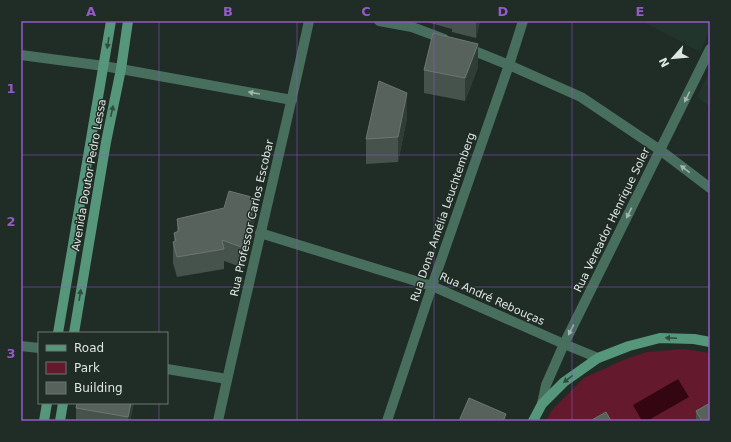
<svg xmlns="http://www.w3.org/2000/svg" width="731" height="442" font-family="'DejaVu Sans',sans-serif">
  <rect width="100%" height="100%" fill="#202c26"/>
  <g fill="#22352c">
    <path d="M647,21h63v8l-10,23 -54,-29z"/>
    <path d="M710,70v37l-13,-10z"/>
  </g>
  <path fill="#641a2c" d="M684,349l26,4v68h-164l6,-11 32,-32 42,-19 21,-7z"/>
  <path fill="#330612" d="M678,379l11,18 -42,24h-5l-9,-16z"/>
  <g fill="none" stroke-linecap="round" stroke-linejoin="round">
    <g stroke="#486f5d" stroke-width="10">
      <path d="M379,21l33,6 32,12"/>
      <path d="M467,48l42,17 72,32 79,53 50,38"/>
      <path d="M21,55l83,11 188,34"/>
      <path d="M260,233l172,53 132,58 34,14"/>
      <path d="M21,346l18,2"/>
      <path d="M167,369l60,10"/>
      <path d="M218,421c29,-134 62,-266 91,-400"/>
      <path d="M387,421l45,-135 77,-221 14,-44"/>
    </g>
    <path stroke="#486f5d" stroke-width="10" d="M542,404l4,-19 18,-41 146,-295"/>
    <g stroke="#56977b" stroke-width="10">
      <path d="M58,333l53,-312"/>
      <path d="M74,333l32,-191 15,-73 7,-48"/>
      <path d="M44,421l3,-18"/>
      <path d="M60,421l3,-18"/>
      <path d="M533,421l9,-17 22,-22 34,-24 31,-12 31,-8 34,1 16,3"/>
    </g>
  </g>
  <g fill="#46524c">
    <path d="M423,21h57l-4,17 -24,-6v-3z"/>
    <path d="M478,67l-13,34 -41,-8v-23z"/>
    <path d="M407,118l-9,44 -32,2v-25z"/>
    <path d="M255,218l-11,50 -20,-7v8l-47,8 -4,-14v-21h1v-9l3,-1v-13z"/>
    <path d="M77,403h57l-4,18h-54v-13z"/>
    <path d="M696,411l14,10h-14z"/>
  </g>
  <g fill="#303c36">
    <path d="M476,21h4l-4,17z"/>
    <path d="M478,44v23l-13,34v-23z"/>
    <path d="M407,93v25l-9,44v-25z"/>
    <path d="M255,198v20l-11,50v-20z"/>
    <path d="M131,403h3l-4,18h-2v-4z"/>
    <path d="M506,414v7h-3z"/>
  </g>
  <g fill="#57625c" stroke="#6c7771">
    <path d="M433,33l45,11 -13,34 -41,-8z"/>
    <path d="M379,81l28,12 -9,44 -32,2z"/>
    <path d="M229,191l26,7 -11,50 -22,-8 2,9 -47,8 -4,-15 3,-1 -2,-8 5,-2 -2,-12 47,-11z"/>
    <path d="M469,398l37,16 -3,7h-44z"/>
    <path d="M77,403h54l-3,14 -52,-9z"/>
    <path d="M710,403v18h-8l-6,-10z"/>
    <path d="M606,412l5,9h-21z"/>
  </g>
  <defs><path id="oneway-solid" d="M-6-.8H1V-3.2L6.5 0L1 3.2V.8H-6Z"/></defs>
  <g fill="#304c40">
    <use href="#oneway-solid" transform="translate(108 43) rotate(99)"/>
    <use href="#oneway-solid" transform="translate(112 111) rotate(-78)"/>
    <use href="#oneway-solid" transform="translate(80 295) rotate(-81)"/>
    <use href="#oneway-solid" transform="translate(671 338) rotate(-178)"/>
    <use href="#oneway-solid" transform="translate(568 379) rotate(143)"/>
  </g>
  <g fill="#a2b6ad">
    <use href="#oneway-solid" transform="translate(254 93) rotate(-170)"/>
    <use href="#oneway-solid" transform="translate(687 97) rotate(116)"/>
    <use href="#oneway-solid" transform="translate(685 169) rotate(-142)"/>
    <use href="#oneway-solid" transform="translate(629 213) rotate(116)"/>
    <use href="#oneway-solid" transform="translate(571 330) rotate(116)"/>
  </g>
  <path fill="none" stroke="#945ac8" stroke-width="1" stroke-opacity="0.55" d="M159,21v312M297,21v400M434,21v400M572,21v400M21,155h689M21,287h689M159,403v18"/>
  <g text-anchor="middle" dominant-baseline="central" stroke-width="3" stroke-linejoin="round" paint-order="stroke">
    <g font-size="11" fill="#dee6e2" stroke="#202c26">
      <text transform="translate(89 175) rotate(-80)">Avenida Doutor Pedro Lessa</text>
      <text transform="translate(443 217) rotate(-71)">Rua Dona Amélia Leuchtemberg</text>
      <text transform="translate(252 218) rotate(-77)">Rua Professor Carlos Escobar</text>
      <text transform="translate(612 220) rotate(-64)">Rua Vereador Henrique Soler</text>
      <text transform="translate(492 299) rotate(24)">Rua André Rebouças</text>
    </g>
  </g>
  <rect width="731" height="442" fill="none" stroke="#202c26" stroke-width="44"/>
  <rect x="38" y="332" width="130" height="72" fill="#202c26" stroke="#6c7671"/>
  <rect x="46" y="345" width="20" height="6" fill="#56977b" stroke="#6c7671"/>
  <text x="74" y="352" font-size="12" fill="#dee6e2">Road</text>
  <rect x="46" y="362" width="20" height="12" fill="#641a2c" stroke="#6c7671"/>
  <text x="74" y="372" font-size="12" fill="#dee6e2">Park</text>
  <rect x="46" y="382" width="20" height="12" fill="#57625c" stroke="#6c7671"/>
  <text x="74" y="392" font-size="12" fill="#dee6e2">Building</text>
  <g transform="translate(673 58) rotate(243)" stroke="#202c26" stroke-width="3" paint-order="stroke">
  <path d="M0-3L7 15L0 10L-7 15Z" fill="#dee6e2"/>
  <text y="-6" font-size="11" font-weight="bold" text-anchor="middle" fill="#dee6e2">N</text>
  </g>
  <rect x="22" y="22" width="687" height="398" fill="none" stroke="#945ac8" stroke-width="1.5"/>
  <g font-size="13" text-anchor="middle" font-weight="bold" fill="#945ac8">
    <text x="91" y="16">A</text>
    <text x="228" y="16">B</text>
    <text x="366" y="16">C</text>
    <text x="503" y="16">D</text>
    <text x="640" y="16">E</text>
    <text x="11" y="93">1</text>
    <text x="11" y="226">2</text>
    <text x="11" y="358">3</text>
  </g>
</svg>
